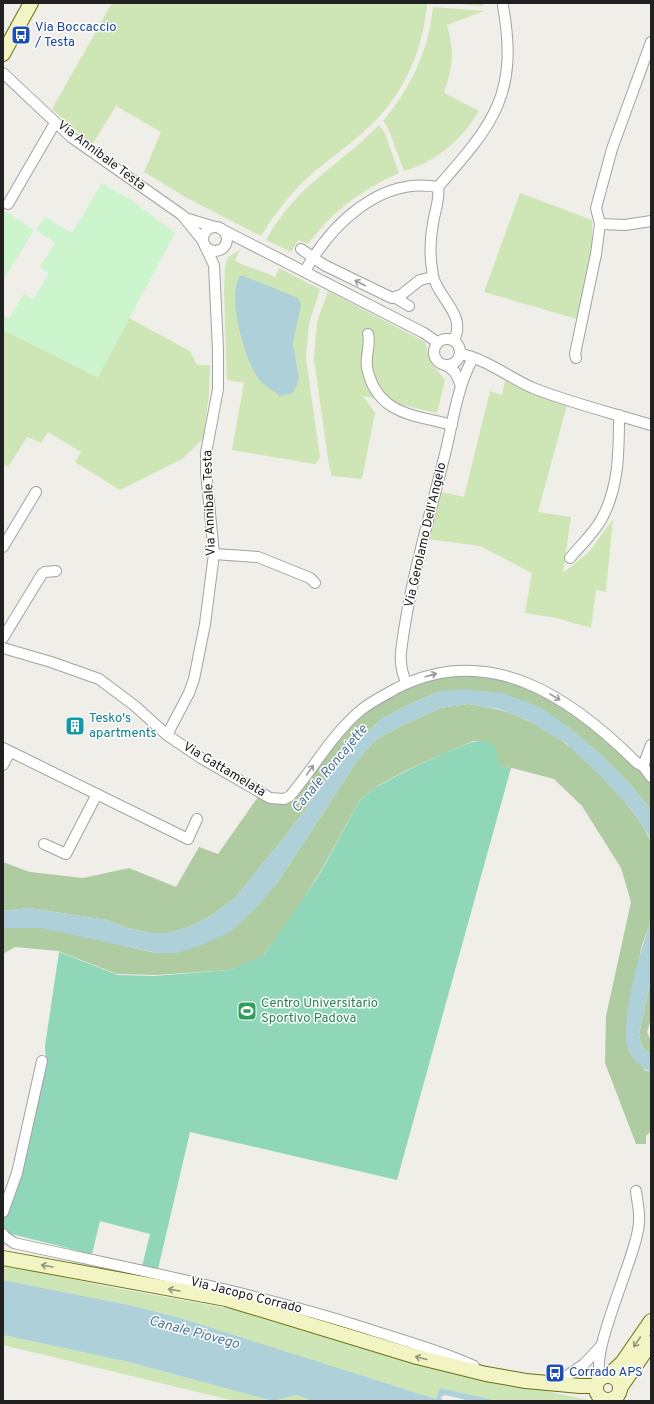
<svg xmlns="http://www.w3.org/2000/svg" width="654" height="1404" font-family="Overpass,sans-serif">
  <rect width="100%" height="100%" fill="#f0eee9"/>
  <g fill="#cee5b5">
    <path d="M112,3h315c-3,42 -20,84 -49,115 -19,20 -42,36 -63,53 -22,19 -39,41 -54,65l-74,-38 -43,-26 17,-40 -45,-26 -24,39 -40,-36z"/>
    <path d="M443,3h40v3z"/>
    <path d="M433,7l51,4 -37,14c8,30 6,39 -3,68l35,18c-18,29 -41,50 -75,60l-16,-43 -5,-7c27,-32 46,-71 50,-114z"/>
    <path d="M379,125l6,8 14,40c-39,18 -65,37 -91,71l-10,-4 -7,12 -25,-12c30,-55 72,-73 113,-115z"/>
    <path d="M520,193l72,27v25l-15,74 -93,-27z"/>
    <path d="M240,250l-5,11c14,7 26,9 40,16l4,-9 41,21 -11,35 -3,34 14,100 -5,6 -83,-14 12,-67 -17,-3 -3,-87 1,-27 3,-9z"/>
    <path d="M328,291l97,51 6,21 14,17 -8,33 -74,-17 12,17 -13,66 -30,-3 -3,-10 -15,-107 3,-37z"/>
    <path d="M129,318l61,33 7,14h13l-1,29 -6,45 -21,20 -62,31 -45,-28 6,-10 -33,-20 -7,11 -14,-6 -19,30 -5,-3v-134l94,47z"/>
    <path d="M505,381l62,24 -29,107 33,5 -8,56 26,-21 24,-33 -7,73 -10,-2 -5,38 -35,-10 -31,-5 7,-40 -52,-27 -53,-7 6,-25 8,-22 23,5 26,-106 12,4z"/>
    <path d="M3,1265l107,22 133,24 280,75 69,15h-102v-2l-50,-11 -4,11 -249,-79 -53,-14 -131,-26z"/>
    <path d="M3,1335l126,27 144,39h-38l-232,-56z"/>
    <path d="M296,1395l17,6h-40z"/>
  </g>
  <g fill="#afcba2">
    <path d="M453,673l40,1 47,16 50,32 55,53 6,9v26l-20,-25 -32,-32 -31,-26 -128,-36 -34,15 -24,13 -26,22 -28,34 -22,34 -28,36 -43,53 -23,17 -23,12 -21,6h-16l-25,-5 -20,-8 -78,-12 -26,3v-49l27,10 53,6 46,-10 47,19 23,-40 19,7 40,-57 17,6 20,-3 26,-39 44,-49 44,-26z"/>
    <path d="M468,704c20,3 38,6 56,15 14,6 30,16 42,25 24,17 77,72 85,99v78l-9,24 -10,47 12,78 7,3v58l-5,5v8h-10l-31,-81 1,-47 25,-114 -10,-34 -39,-62 -28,-27 -42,-11 -14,-2 -2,-17 -11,-8h-12l-64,28 -30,16 -19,15 -41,74 -30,48 -26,34 -33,14 -74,5 -39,-1 -59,-23 -43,-4 -12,7v-26c51,-7 105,16 154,25l119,-68 83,-127 18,-19 20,-11 43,-20z"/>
    <path d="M651,979v40l-4,13 4,9v14l-10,-10 -2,-11z"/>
  </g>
  <g fill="#ccf5ce">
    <path d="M102,183l29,17 44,33 -77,144 -95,-47v-15l6,3 15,-24 9,5 16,-26 -9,-6 15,-24 -19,-13 9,-13 27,16z"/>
    <path d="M3,210l31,20 -31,51z"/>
  </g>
  <path fill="#90d7b9" d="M485,740l11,8 3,18 12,2 -114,412 -207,-48 -32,137 -16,-3 8,-32 -50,-13 -8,33 -89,-22v-33l8,4 35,-140 -1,-17 14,-94 59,23 37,1 75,-6 34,-15 54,-78 42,-77 18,-14 32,-17 37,-17 25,-10z"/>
  <g fill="#aed1d9">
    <path d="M240,276h4l54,22 3,7 -8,38 6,37 -6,13 -13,3c-7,-6 -17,-11 -22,-18 -13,-18 -32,-82 -18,-102z"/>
    <path d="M465,689l37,4 38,14 28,20 31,26 32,32 20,25v33l-3,-9 -17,-25 -29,-31 -35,-34 -42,-25 -26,-10 -31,-5 -28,4 -43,20 -20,11 -18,19 -83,127 -20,23 -26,24 -28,13 -25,8h-20l-116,-25h-38v-17l26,-3 78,12 20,8 25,5h16l21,-6 23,-12 23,-17 43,-53 28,-36 22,-34 28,-34 26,-22 24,-13 34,-15z"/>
    <path d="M651,921v58l-12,55 2,11 10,10v18c-8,-4 -20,-15 -23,-24 -9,-25 13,-102 23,-128z"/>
    <path d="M3,1280l131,26 53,14 249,79 4,-11 50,11v2h-20l-25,-6 -4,2 2,4h-130l-17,-6 -23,6 -144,-39 -126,-27z"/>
  </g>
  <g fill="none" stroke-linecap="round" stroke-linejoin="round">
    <defs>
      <g id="street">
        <path d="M651,42l-39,107 -16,59 4,16 25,1 26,-4"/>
        <path d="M3,73l68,64 111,78 21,26"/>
        <path d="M8,204l47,-81"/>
        <path d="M185,218l30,9"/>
        <circle cx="215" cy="239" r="12"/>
        <path d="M221,229l203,104 13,9"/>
        <path d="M301,249l23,16 68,33 9,-3 19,-15 13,-3"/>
        <path d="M305,271c26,-46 75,-95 133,-84"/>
        <path d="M396,298l13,8"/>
        <path d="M368,334c3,11 -3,22 -1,33 9,48 48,48 85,58"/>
        <circle cx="447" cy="352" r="13"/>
        <path d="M454,340c13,-25 -16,-42 -21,-64 -3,-16 -3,-37 0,-53 2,-12 7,-24 5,-36 55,-63 81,-92 65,-181"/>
        <path d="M461,354c25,5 49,24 72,34 38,15 79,25 118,37"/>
        <path d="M576,358l-1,-4 21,-100 4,-30"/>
        <path d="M446,365l9,7 6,14"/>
        <path d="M3,547l33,-55"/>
        <path d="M214,554l44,3 52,21 5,5"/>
        <path d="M570,558c10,-12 23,-24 31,-38 18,-32 18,-68 18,-105"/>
        <path d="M3,638l39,-64 3,-2 11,-1"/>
        <path d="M3,648l48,14 48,17 36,27 32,29 34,23 69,40 14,1 6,-3c24,-28 42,-62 71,-86 11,-9 24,-15 36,-22 93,-47 175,10 240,75l6,3 8,11"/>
        <path d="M407,683c-5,-8 -7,-21 -6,-31 8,-67 28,-133 44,-198 8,-32 12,-67 28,-96"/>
        <path d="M167,735l22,-42 5,-14 11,-55 9,-70 -8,-82v-19l12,-64v-39l-4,-85 -9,-19"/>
        <path d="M3,748l185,91 9,-20"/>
        <path d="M3,765l7,-13"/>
        <path d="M643,766l8,-21"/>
        <path d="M44,844l22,10 31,-60"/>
        <path d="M3,1212l14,-39 25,-112"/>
        <path d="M3,1234l1,2 10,7c119,26 238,49 354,86 36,12 72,21 106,37"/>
        <path d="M601,1377c-13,-24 37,-123 38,-155 1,-10 -2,-21 -3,-31"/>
        <path d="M555,1384l29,-20 17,-18"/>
      </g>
      <g id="secondary">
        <path d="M3,54l28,-51"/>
        <path d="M3,1258l223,41 191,58 69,17 40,7 54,5h16"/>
        <path d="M609,1375l13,-12 29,-42"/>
        <circle cx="608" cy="1388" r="12"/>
        <path d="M620,1388l31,-45"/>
      </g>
    </defs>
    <use href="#street" stroke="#a2a2a2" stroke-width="12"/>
    <use href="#secondary" stroke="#687011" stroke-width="16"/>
    <use href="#street" stroke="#fff" stroke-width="10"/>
    <use href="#secondary" stroke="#f3f4c4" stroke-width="14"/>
  </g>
  <defs><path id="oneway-shaft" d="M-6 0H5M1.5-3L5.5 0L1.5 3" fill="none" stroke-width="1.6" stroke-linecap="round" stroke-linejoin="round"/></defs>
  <g stroke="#9b9b9b">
    <use href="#oneway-shaft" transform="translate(360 283) rotate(-153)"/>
    <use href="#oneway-shaft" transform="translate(431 675) rotate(-16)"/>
    <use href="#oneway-shaft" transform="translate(555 697) rotate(30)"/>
    <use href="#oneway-shaft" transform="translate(310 770) rotate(-54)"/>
  </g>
  <g stroke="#94957b">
    <use href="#oneway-shaft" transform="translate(47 1266) rotate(-170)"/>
    <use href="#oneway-shaft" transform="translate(174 1290) rotate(-170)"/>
    <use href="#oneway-shaft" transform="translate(637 1342) rotate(124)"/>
    <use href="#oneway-shaft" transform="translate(421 1358) rotate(-166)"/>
  </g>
  <defs>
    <symbol id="bus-square" viewBox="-11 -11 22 22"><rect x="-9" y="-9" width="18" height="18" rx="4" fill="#1a4fb4" stroke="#fff"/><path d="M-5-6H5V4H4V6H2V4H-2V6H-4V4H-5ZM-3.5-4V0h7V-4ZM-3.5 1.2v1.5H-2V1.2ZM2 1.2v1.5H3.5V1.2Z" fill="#fff"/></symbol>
    <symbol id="building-square" viewBox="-11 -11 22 22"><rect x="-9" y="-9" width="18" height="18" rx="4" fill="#0f9aa8" stroke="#fff"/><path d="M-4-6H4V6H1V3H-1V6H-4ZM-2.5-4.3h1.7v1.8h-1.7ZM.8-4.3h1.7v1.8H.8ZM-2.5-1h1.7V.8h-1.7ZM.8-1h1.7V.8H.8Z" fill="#fff"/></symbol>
    <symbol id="stadium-square" viewBox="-11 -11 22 22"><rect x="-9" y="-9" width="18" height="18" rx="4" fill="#2e9e5b" stroke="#fff"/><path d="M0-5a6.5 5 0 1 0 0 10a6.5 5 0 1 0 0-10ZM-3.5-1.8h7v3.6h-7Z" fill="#fff"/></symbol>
  </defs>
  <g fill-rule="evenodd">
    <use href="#bus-square" x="10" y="24" width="22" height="22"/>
    <use href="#building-square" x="64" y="715" width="22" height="22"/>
    <use href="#stadium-square" x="236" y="1000" width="22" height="22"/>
    <use href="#bus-square" x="544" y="1362" width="22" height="22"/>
  </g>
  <g text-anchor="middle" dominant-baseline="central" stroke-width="3" stroke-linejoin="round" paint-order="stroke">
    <g font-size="13" fill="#164399" stroke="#fff" text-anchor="start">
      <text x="35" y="28">Via Boccaccio<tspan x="35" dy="15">/ Testa</tspan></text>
      <text x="569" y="1373">Corrado APS</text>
    </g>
    <g font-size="13" fill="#212121" stroke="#fff">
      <text transform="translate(101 156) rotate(37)">Via Annibale Testa</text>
      <text transform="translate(210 503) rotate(-92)">Via Annibale Testa</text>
      <text transform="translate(426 535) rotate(-77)">Via Gerolamo Dell'Angelo</text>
      <text transform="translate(224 770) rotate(31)">Via Gattamelata</text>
      <text transform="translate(246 1296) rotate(14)">Via Jacopo Corrado</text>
    </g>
    <g font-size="13" fill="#0d838f" stroke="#fff" text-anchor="start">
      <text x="89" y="719">Tesko's<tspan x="89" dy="15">apartments</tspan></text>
    </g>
    <g font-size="13" fill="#27864d" stroke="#fff" text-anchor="start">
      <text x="261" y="1004">Centro Universitario<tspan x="261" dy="15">Sportivo Padova</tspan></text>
    </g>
    <g font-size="14" font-style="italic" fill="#4f7699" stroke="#fff">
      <text transform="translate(330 769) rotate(-50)">Canale Roncajette</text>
      <text transform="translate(194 1333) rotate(15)">Canale Piovego</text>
    </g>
  </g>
  <rect width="654" height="1404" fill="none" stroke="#212121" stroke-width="8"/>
</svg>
